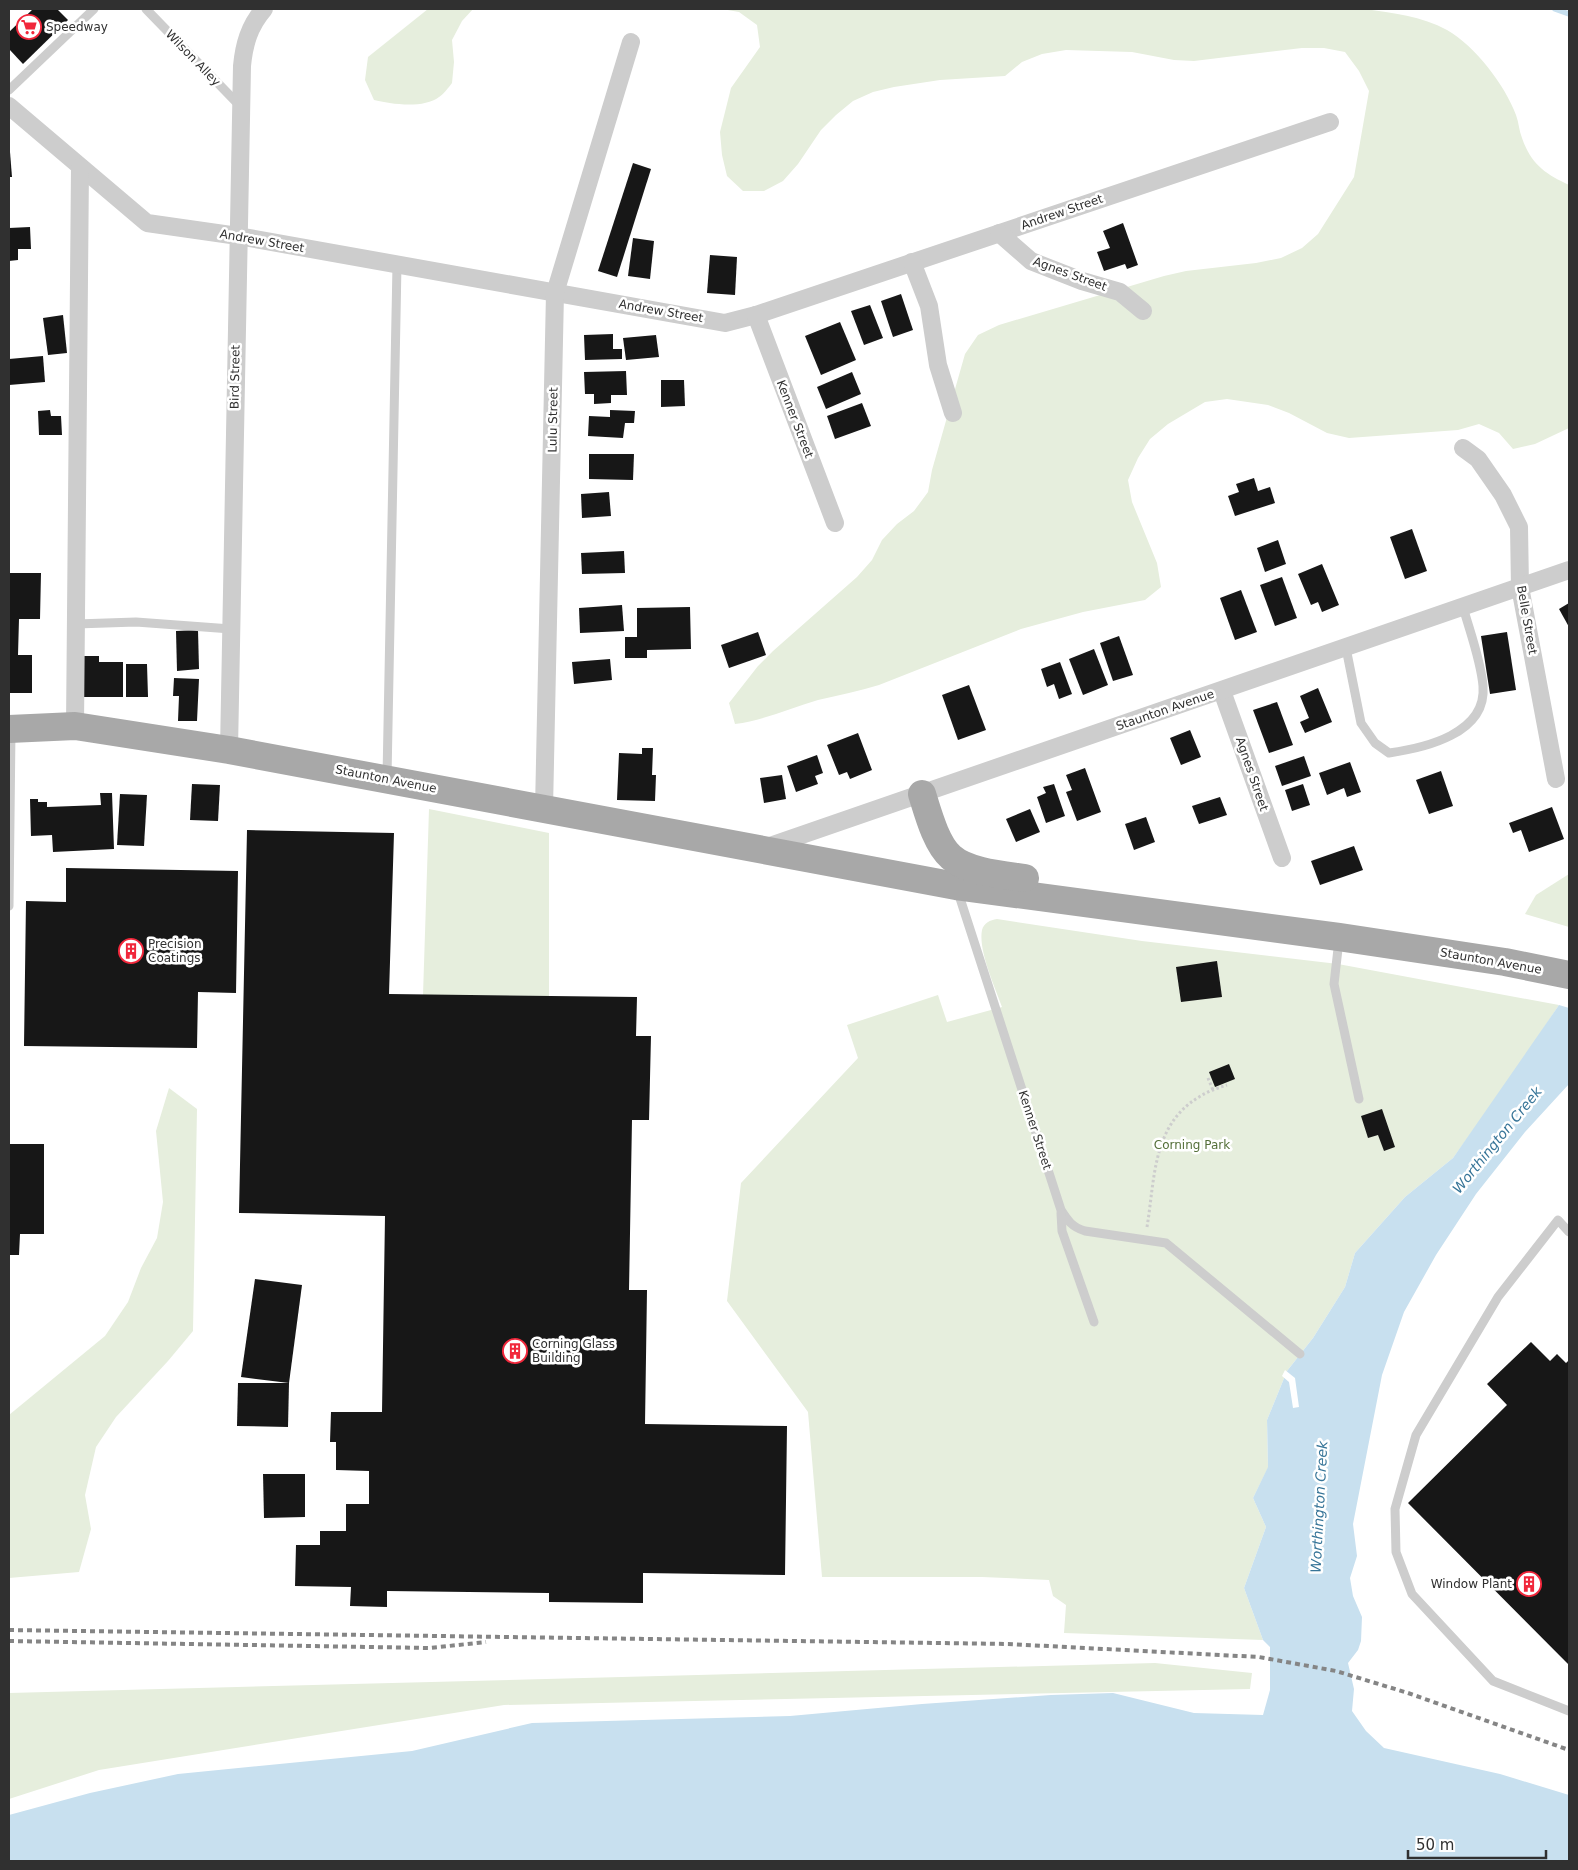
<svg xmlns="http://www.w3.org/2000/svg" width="1578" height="1870" font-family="'DejaVu Sans',sans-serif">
  <rect width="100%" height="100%" fill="#fff"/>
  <g fill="#e6eedd">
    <path d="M428,9h45l-11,12 -10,19 2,22 -2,21c-4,5 -8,11 -13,14 -15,12 -49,7 -65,3l-9,-20 3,-23z"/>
    <path d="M722,9h643c27,4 57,7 82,21 28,16 58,55 69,85 3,8 3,16 6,23 9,26 23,36 47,47v243l-34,16 -22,5 -14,-16 -20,-9 -21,6 -109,8 -22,-5 -38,-20 -21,-8 -41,-6 -22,3 -37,22 -18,15 -12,19 -10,22 4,22 25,61 4,24 -16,13 -62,12 -62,17 -142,56c-20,6 -40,10 -61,15 -28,8 -53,20 -83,24l-6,-21 29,-37 15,-15 84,-74 15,-17 10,-20 15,-16 17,-13 14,-19 4,-22 33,-116 13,-19 21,-10 165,-49 22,-5 70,-8 25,-5 21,-10 16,-14 36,-57 15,-86 -10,-20 -14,-19 -21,-4h-22l-108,13 -20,-1 -42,-8 -66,-2 -24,4 -20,8 -17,14 -65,4 -46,7 -21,5 -20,9 -17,14 -15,15 -23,34 -15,17 -19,10h-21l-16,-15 -5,-21 -2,-23 11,-44 29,-41 -3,-22 -18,-13z"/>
    <path d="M429,809l120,24v163l-126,-1z"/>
    <path d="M1569,874v53l-44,-13 11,-19z"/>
    <path d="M997,919l145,22 196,23 221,41 -54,81 -52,72 -48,39 -50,56 -10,34 -32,51 -26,33 -20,49 1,48 -15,30 13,29 -22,61 19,52 -199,-7 2,-28 -13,-9 -4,-16 -67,-3h-160l-14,-165 -81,-111 14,-118 117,-125 -11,-33 91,-30 9,27 55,-15c-7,-20 -24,-57 -20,-77 2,-7 8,-10 15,-11z"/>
    <path d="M169,1088l28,21 -4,222 -25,30 -52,56 -20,30 -11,48 6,34 -12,43 -70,6v-163l96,-79 23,-34 13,-34 16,-30 6,-36 -7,-71z"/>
    <path d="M1155,1663l97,10 -2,16 -746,16 -405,65 -90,29v-106z"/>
  </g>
  <path fill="#c8e0ef" d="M1559,1005l10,3v76l-44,48 -49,62 -40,61 -32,57 -22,63 -29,149 4,32 -7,22 3,18 9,21 -1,24 -3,9 -10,13 6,26 -2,22 14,20 18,17 116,26 69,21v66h-1560v-46l81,-22 88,-19 234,-23 120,-28 258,-7 132,-12 129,-9 62,-2 81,20 69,2 7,-25v-43l-7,-7 -19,-52 22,-61 -13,-29 15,-31 -1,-47 20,-49 26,-33 32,-51 10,-34 50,-56 48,-39z"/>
  <path fill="#fff" d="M1285,1370l10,8 4,29 -6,1 -4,-26 -7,-6z"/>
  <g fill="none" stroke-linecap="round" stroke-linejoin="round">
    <path stroke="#c8e0ef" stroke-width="5.5" d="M1555,9l14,5"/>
  </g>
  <g fill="#171717">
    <path d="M33,9h24l11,11 -45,44 -14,-15v-17z"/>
    <path d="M9,152h1l2,25h-3z"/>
    <path d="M633,163l18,6 -34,108 -19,-6z"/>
    <path d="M1123,223l15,42 -11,4 -2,-5 -21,7 -7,-19 13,-4 -7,-17z"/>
    <path d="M30,227l1,22h-13v11l-9,1v-33z"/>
    <path d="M633,238l21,3 -4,38 -22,-3z"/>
    <path d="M710,255l27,2 -2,38 -28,-2z"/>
    <path d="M901,294l12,36 -20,7 -12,-36z"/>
    <path d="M870,305l13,33 -19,7 -13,-34z"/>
    <path d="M63,315l4,38 -19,2 -5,-37z"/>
    <path d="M840,322l16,38 -35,15 -16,-39z"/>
    <path d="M613,334v15h9v10l-37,1 -1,-25z"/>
    <path d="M656,335l3,22 -33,3 -3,-22z"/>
    <path d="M43,356l2,26 -36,3v-26z"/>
    <path d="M626,371l1,24h-16v8l-17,1v-10h-9l-1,-22z"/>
    <path d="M852,372l9,22 -35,15 -9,-22z"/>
    <path d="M661,380h23l1,26 -24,1z"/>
    <path d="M862,403l9,23 -36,13 -8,-23z"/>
    <path d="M50,410l1,6h10l1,19h-23l-1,-24z"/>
    <path d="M610,410l25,1 -1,12h-9l-2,15 -35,-2 1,-20 21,1z"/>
    <path d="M589,454h45l-1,26 -44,-1z"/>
    <path d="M1254,478l4,13 12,-4 5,16 -40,13 -7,-20 11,-4 -3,-8z"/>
    <path d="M609,492l2,24 -29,2 -1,-24z"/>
    <path d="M1412,529l15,42 -22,8 -15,-42z"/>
    <path d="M1278,540l8,24 -21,8 -8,-24z"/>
    <path d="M624,551l1,22 -43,1 -1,-21z"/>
    <path d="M1322,564l17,41 -17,7 -4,-10 -7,3 -13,-31z"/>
    <path d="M9,573h32l-1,46h-21l-1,36h14v38h-23z"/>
    <path d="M1282,577l15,41 -22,8 -15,-41z"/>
    <path d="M1241,590l16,42 -22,8 -15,-42z"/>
    <path d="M1569,603v24l-10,-18z"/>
    <path d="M622,605l2,26 -44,2 -1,-25z"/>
    <path d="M690,607l1,42 -44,1v8h-22v-21h12v-29z"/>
    <path d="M198,630l1,39 -22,2 -1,-40z"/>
    <path d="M758,632l8,23 -37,13 -8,-23z"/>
    <path d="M1507,632l9,58 -26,4 -9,-58z"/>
    <path d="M1119,636l14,39 -20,6 -13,-38z"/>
    <path d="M1094,649l14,36 -25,10 -14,-36z"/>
    <path d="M81,656h18v6h24v35h-42z"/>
    <path d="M610,659l2,21 -38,4 -2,-22z"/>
    <path d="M1060,662l12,32 -13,5 -5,-15 -7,3 -6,-18z"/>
    <path d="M126,664h21l1,33h-22z"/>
    <path d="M174,678l25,1 -2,42h-19l1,-25h-6z"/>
    <path d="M969,685l17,45 -28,10 -16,-45z"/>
    <path d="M1318,688l14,34 -27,11 -5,-11 9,-4 -9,-22z"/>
    <path d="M1277,702l16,43 -24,8 -16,-43z"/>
    <path d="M1190,730l11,27 -20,8 -11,-27z"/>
    <path d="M858,733l14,37 -22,9 -3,-7 -8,3 -12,-30z"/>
    <path d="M642,748h11l-1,27h4l-1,26 -38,-1 2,-47 23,1z"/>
    <path d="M817,755l6,18 -8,3 3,8 -22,8 -9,-26z"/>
    <path d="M1304,756l7,20 -29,10 -7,-20z"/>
    <path d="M1350,762l11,30 -14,5 -3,-9 -17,7 -8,-22z"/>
    <path d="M1085,768l16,44 -24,9 -11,-29 6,-2 -6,-15z"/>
    <path d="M1441,771l12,35 -24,8 -13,-34z"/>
    <path d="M782,775l4,24 -22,4 -4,-25z"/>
    <path d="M192,784l28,1 -2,36 -28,-1z"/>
    <path d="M1054,784l11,32 -19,7 -9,-26 9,-4 -3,-6z"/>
    <path d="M1303,784l7,21 -18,6 -7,-21z"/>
    <path d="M100,793h12l2,56 -61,3 -1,-17 -21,1 -1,-37h8v3h9v5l54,-2z"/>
    <path d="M120,794l27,1 -3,51 -27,-1z"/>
    <path d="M1220,797l7,18 -28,9 -7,-18z"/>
    <path d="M1552,807l12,32 -35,13 -8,-22 -8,3 -4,-10z"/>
    <path d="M1030,809l10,23 -24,10 -10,-23z"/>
    <path d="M1146,817l9,25 -21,8 -9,-26z"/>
    <path d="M247,830l147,3 -5,161 248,3 -1,39h15l-2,84h-17l-3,170h18l-2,134 142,2 -2,149 -142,-2v30l-94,-1v-9l-162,-2v16l-37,-1 1,-19 -56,-1 1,-41h24v-14h26v-27h23v-33l-33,-1v-28h-6l1,-30h51l3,-196 -146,-3z"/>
    <path d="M1354,846l9,24 -43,15 -9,-24z"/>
    <path d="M66,868l172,3 -2,122 -38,-1 -1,56 -173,-2 2,-145 40,1z"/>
    <path d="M1217,961l5,36 -41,5 -5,-35z"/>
    <path d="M1229,1064l6,15 -20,8 -6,-15z"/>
    <path d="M1382,1109l13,38 -11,4 -6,-16 -10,3 -7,-22z"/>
    <path d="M9,1144h35v90h-24l-1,21h-10z"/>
    <path d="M255,1279l47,6 -13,98 -48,-6z"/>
    <path d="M1531,1342l19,19 7,-7 9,9 3,-3v305l-161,-162 99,-98 -20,-21z"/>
    <path d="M238,1383h51l-1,44 -51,-1z"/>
    <path d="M263,1474h42v43l-41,1z"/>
  </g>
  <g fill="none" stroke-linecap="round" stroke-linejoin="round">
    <g stroke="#cdcdcd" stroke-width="3" stroke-dasharray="2.5 2.5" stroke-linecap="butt">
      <path d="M1208,1078l5,12"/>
      <path d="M1147,1227c8,-48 5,-102 52,-130 9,-6 19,-9 28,-12"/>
    </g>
    <g stroke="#cdcdcd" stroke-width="9">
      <path d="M146,9l95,98"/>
      <path d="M9,90l85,-81"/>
      <path d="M76,624l60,-2 95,7"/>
      <path d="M1346,648l15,75 14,20 14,10c35,-5 98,-19 94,-67 -2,-25 -13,-54 -20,-79"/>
      <path d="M387,777l10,-512"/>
      <path d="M957,889l104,321c7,11 11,17 24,21l81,12 134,111"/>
      <path d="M9,906l2,-175"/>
      <path d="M1339,940l-5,44 25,115"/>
      <path d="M1061,1213l1,18 32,91"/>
      <path d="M1569,1232l-11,-12 -60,77 -82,138 -21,74 1,43 16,42 81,87 76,30"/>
    </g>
    <g stroke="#cdcdcd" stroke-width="18">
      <path d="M9,106l138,117 91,13 487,87 31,-8 574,-193"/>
      <path d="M999,233l32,28 51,20 38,11 23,19"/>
      <path d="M912,262l17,44 9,59 15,48"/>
      <path d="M756,315l79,208"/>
      <path d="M1463,448l15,11 25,36 16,32 1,60 36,192"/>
      <path d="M1222,691l60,167"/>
      <path d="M75,726l5,-559"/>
      <path d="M229,750l13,-684c2,-21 7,-40 22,-57"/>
      <path d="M544,809l11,-516 76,-251"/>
      <path d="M764,848l805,-278"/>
    </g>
    <g stroke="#a8a8a8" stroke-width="28">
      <path d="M9,729l66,-3 154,24 727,136 383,51 166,25 64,13"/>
      <path d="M922,794c6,19 14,50 29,63 16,15 53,18 74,21"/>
    </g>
    <g stroke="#858585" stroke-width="4" stroke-dasharray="5 4" stroke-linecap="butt">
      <path d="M9,1630l999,14 251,13 77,14 72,22 161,57"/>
      <path d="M9,1641l421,7 56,-6"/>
    </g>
  </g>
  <defs>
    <symbol id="supermarket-ring" viewBox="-11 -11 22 22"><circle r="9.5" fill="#fff" stroke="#f1273b" stroke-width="1.5"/><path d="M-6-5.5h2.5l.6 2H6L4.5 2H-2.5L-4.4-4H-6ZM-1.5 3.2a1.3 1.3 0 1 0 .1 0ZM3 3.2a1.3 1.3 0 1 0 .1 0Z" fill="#f1273b"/></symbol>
    <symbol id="building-ring" viewBox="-11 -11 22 22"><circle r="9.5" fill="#fff" stroke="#f1273b" stroke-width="1.5"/><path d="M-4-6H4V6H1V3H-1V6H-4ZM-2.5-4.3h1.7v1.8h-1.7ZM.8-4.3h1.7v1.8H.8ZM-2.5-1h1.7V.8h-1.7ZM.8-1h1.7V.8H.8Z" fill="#f1273b"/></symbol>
  </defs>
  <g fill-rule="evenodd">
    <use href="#supermarket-ring" x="15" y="13" width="28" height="28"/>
    <use href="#building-ring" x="117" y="937" width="28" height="28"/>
    <use href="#building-ring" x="501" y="1337" width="28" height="28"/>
    <use href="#building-ring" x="1515" y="1570" width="28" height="28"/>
  </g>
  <g text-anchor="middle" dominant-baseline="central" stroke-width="5" stroke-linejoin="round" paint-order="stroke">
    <g font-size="12" fill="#303030" stroke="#fff" text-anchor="start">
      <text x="46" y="27">Speedway</text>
      <text x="148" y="944">Precision<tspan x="148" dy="14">Coatings</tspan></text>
      <text x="532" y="1344">Corning Glass<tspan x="532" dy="14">Building</tspan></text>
      <text x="1512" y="1584" text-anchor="end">Window Plant</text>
    </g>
    <g font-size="12" fill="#303030" stroke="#fff">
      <text transform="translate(193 58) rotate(46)">Wilson Alley</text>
      <text transform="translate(1062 212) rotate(-19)">Andrew Street</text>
      <text transform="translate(262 241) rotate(10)">Andrew Street</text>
      <text transform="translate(1070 274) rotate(20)">Agnes Street</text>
      <text transform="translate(661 311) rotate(10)">Andrew Street</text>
      <text transform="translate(235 377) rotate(-89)">Bird Street</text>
      <text transform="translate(795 419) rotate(69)">Kenner Street</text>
      <text transform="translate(553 420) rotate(-89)">Lulu Street</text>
      <text transform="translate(1527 620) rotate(80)">Belle Street</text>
      <text transform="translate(1165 710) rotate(-19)">Staunton Avenue</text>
      <text transform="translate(1252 774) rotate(71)">Agnes Street</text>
      <text transform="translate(386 779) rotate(11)">Staunton Avenue</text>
      <text transform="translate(1491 961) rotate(10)">Staunton Avenue</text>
      <text transform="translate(1035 1130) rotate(72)">Kenner Street</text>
    </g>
    <g font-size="12" fill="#546f39" stroke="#fff">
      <text x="1192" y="1145">Corning Park</text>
    </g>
    <g font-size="14" font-style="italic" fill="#377598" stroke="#fff">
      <text transform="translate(1497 1140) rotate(-51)">Worthington Creek</text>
      <text transform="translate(1319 1507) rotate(-87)">Worthington Creek</text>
    </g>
  </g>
  <rect width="1578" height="1870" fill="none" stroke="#303030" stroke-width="20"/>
  <path d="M1408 1850v8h138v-8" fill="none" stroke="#303030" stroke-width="2.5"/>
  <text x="1416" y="1850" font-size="15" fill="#303030" stroke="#ffffff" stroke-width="4" paint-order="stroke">50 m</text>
</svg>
